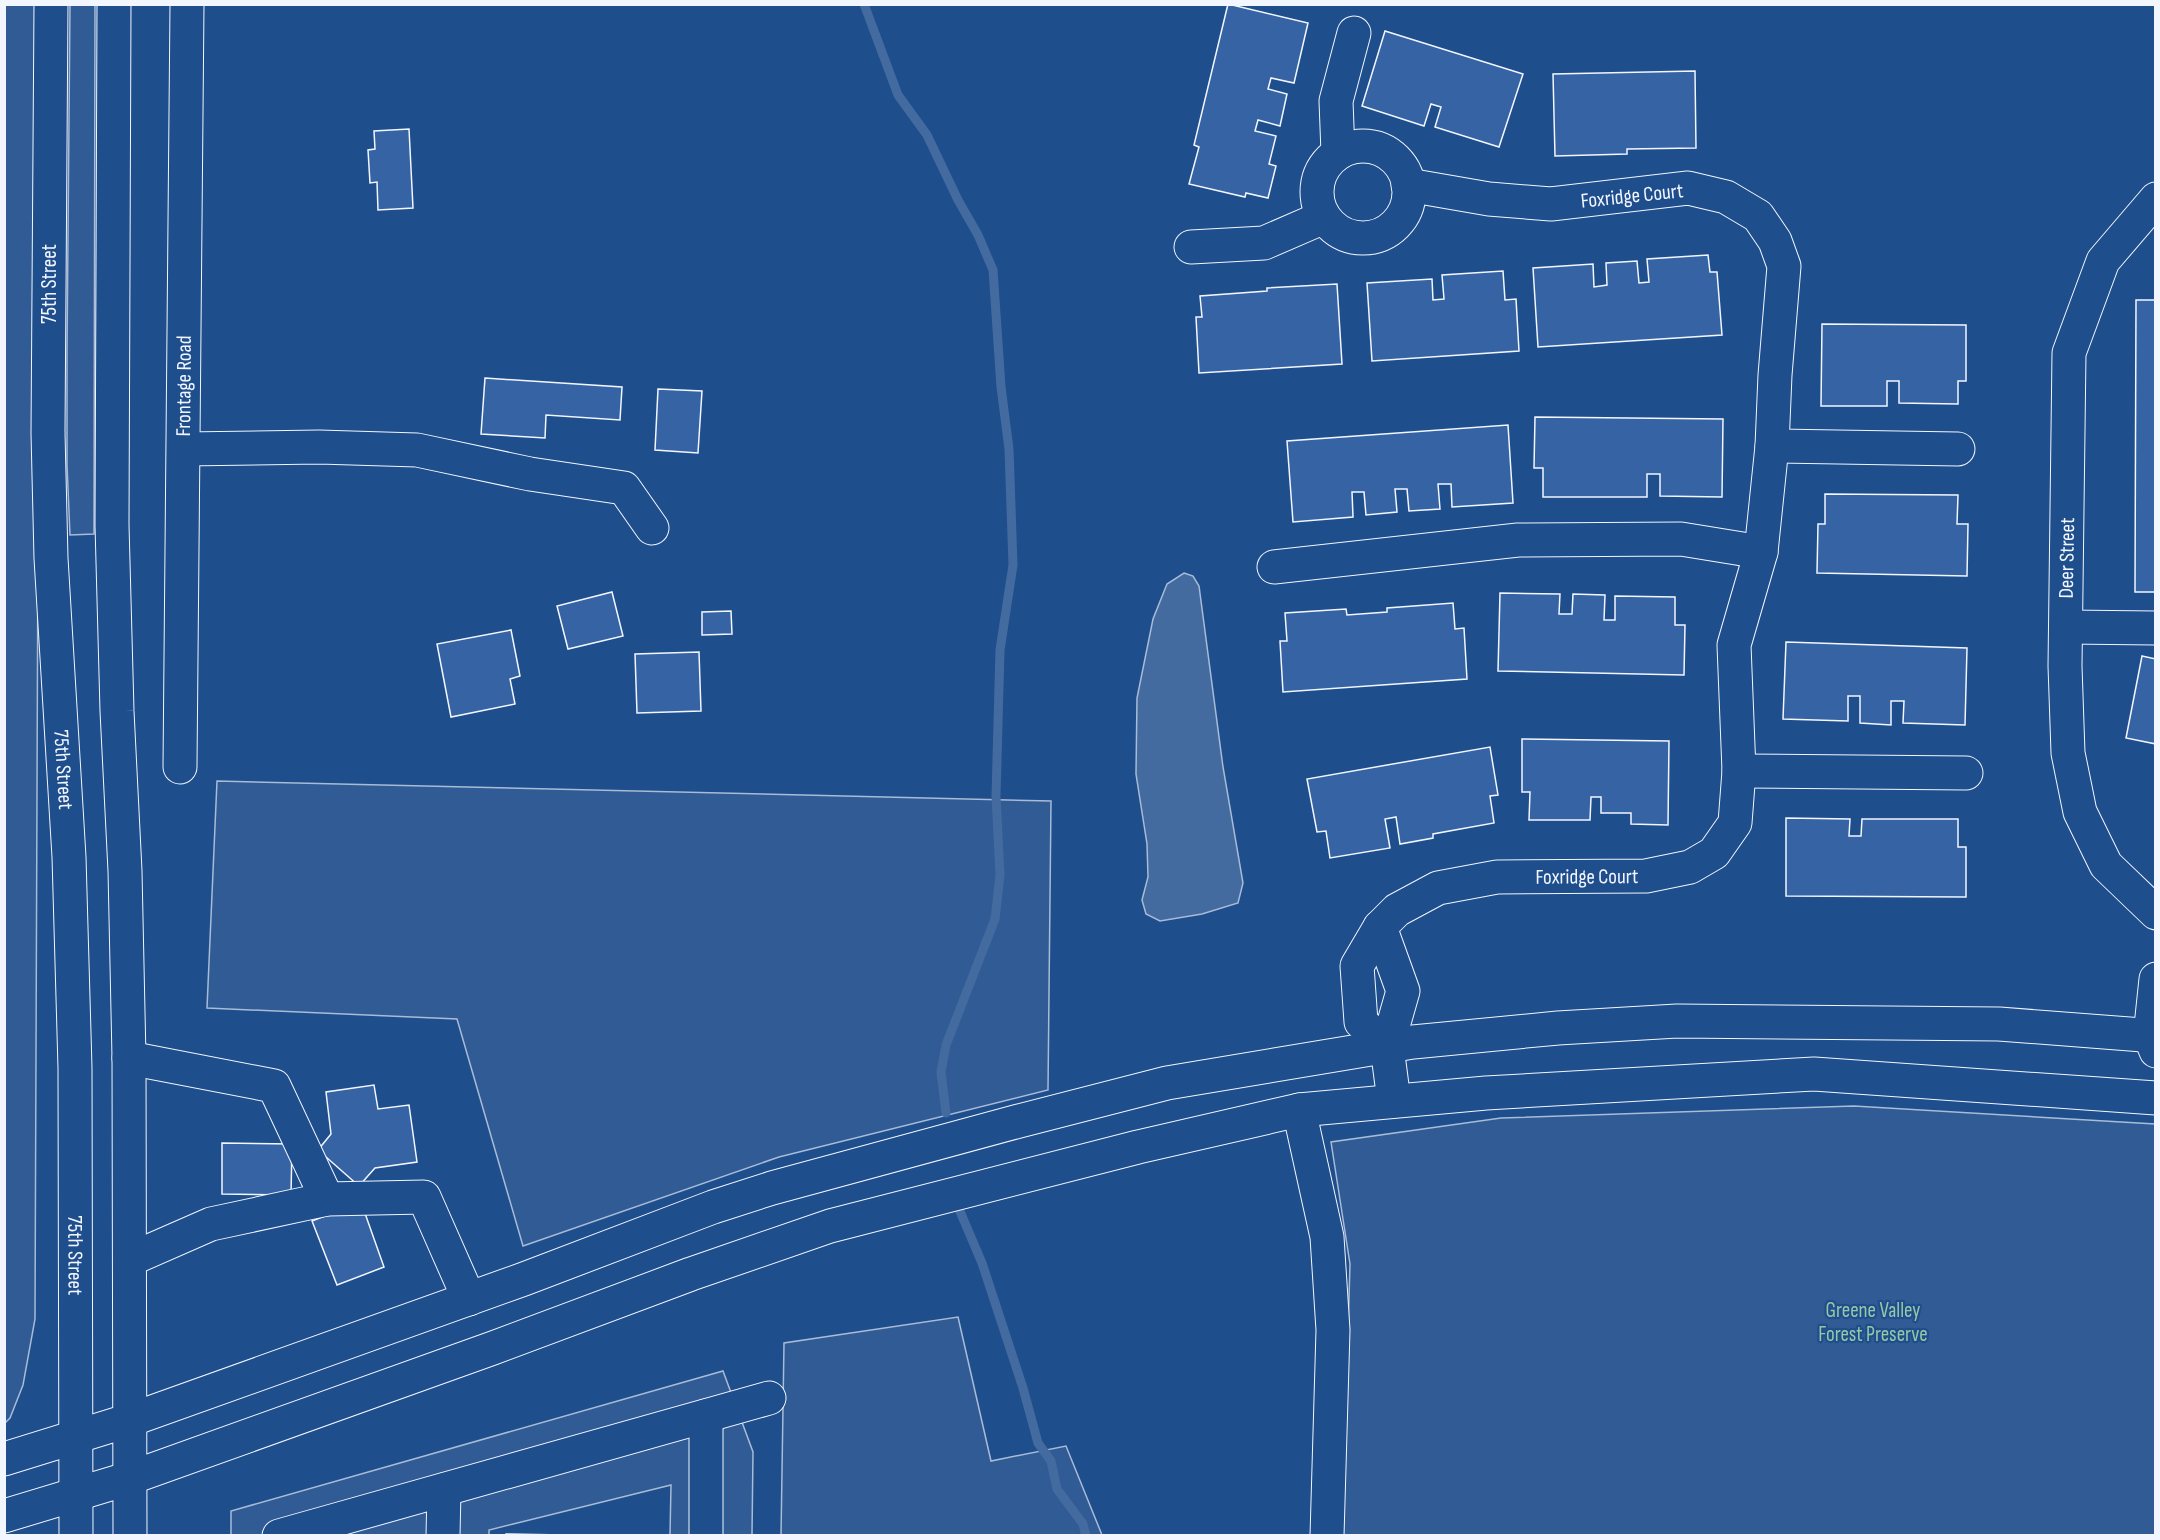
<svg xmlns="http://www.w3.org/2000/svg" width="2160" height="1540" font-family="'Sofia Sans Condensed',sans-serif">
  <rect width="100%" height="100%" fill="#1f4e8c"/>
  <g fill="#305b95" stroke="#a8bbd7" stroke-width="1.5">
    <path d="M40,4l-5,1315 -12,66 -13,33 -5,5 -1,-1418z"/>
    <path d="M70,5h25l-1,529 -24,1 -3,-70v-112z"/>
    <path d="M217,781l834,20 -3,289 -269,67 -256,89 -66,-227 -250,-11z"/>
    <path d="M1854,1106l301,18v411h-813l8,-271 -19,-122 170,-24z"/>
    <path d="M958,1317l33,144 75,-15 36,89 -321,1 3,-193z"/>
    <path d="M723,1371l30,81 -1,83h-82l1,-50 -182,45v5h-258v-24z"/>
  </g>
  <path fill="#446ba0" stroke="#a8bbd7" stroke-width="1.5" d="M1184,573l9,3 6,10 24,181 20,116 -5,20 -36,11 -42,7 -14,-7 -4,-14 6,-23 -1,-33 -11,-70 1,-76 16,-79 14,-35z"/>
  <g fill="none" stroke-linecap="round" stroke-linejoin="round">
    <g stroke="#446ba0" stroke-width="9">
      <path d="M864,4l34,91 29,40 31,65 20,35 15,35 8,117 8,62 4,116 -13,85 -4,146 4,79 -5,44 -49,126 -5,27 5,41"/>
      <path d="M959,1209l23,54 41,125 15,55 13,18 6,28 26,35 3,12"/>
    </g>
  </g>
  <g fill="#3563a3" stroke="#f2f6ff" stroke-width="1.5">
    <path d="M1228,4l80,19 -14,60 -23,-5 -3,11 19,5 -7,32 -22,-6 -3,11 21,5 -7,28 7,2 -8,32 -22,-5 -1,4 -56,-13 10,-37 -5,-2z"/>
    <path d="M1385,31l138,43 -24,73 -64,-20 6,-20 -10,-3 -7,22 -62,-20z"/>
    <path d="M1695,71l1,77 -69,1v5l-72,2 -2,-82z"/>
    <path d="M409,129l4,79 -35,2 -1,-28 -7,1 -2,-33 7,-1 -1,-18z"/>
    <path d="M1708,255l2,17h7l5,63 -184,12 -5,-79 60,-4 1,23 13,-2 -1,-22 31,-2 2,22 10,-1 -2,-23z"/>
    <path d="M1503,271l2,29 11,-1 3,52 -147,10 -5,-78 65,-4 1,21 11,-1 -2,-24z"/>
    <path d="M1337,284l5,80 -143,9 -3,-56h6l-2,-21 67,-5v-3z"/>
    <path d="M2136,300h20v292h-21z"/>
    <path d="M1822,324l144,1v56h-8v23l-59,-1v-22h-12v25h-66z"/>
    <path d="M485,378l137,9 -2,33 -74,-5 -1,23 -64,-4z"/>
    <path d="M658,389l44,2 -4,62 -43,-3z"/>
    <path d="M1535,417l188,2 -1,78 -62,-1v-22h-13v23h-104v-29h-9z"/>
    <path d="M1508,425l5,78 -61,4 -1,-23h-13l2,25 -31,2 -2,-22h-12l2,23 -31,3 -2,-23h-12l1,25 -60,5 -6,-81z"/>
    <path d="M1825,494l133,1 -1,29h11l-1,52 -150,-3 1,-49h7z"/>
    <path d="M612,592l11,44 -55,13 -11,-43z"/>
    <path d="M1500,593l60,1 -1,20h13l1,-20 32,1 -1,25h11v-24l60,1v28h10l-1,50 -186,-4z"/>
    <path d="M1453,603l2,26 9,-1 3,51 -184,13 -3,-51h7l-2,-28 61,-4 1,6 40,-3v-4z"/>
    <path d="M731,611l1,23 -30,1v-23z"/>
    <path d="M511,630l9,46 -10,3 5,25 -64,13 -14,-73z"/>
    <path d="M1786,642l181,6 -2,77 -62,-2 1,-22h-13v24l-31,-2v-27h-12v25l-65,-2z"/>
    <path d="M699,652l2,59 -64,2 -2,-59z"/>
    <path d="M2142,656l14,3v85l-30,-6z"/>
    <path d="M1522,739l147,2 -1,84 -37,-1v-11h-30v-16h-10l-1,23h-61l1,-28h-8z"/>
    <path d="M1490,747l8,48 -8,1 4,27 -61,11v4l-33,6 -4,-27 -11,2 5,29 -60,10 -4,-27 -9,1 -10,-53z"/>
    <path d="M1786,818l64,1 -1,17h12l1,-17h96v28h8v50l-180,-1z"/>
    <path d="M374,1085l4,24 31,-4 8,57 -42,6 -16,18 -41,-36 13,-16 -5,-42z"/>
    <path d="M222,1143l70,1 -1,51 -69,-1z"/>
    <path d="M361,1202l23,65 -47,18 -25,-64z"/>
    <path d="M506,1534l114,2h-114z"/>
  </g>
  <g fill="none" stroke-linecap="round" stroke-linejoin="round">
    <defs>
      <g id="minor">
        <circle cx="1363" cy="192" r="46"/>
        <path d="M1338,153l-2,-52 18,-68"/>
        <path d="M2156,199l-53,62 -34,92 -4,313 3,87 12,59 26,53 50,48"/>
        <path d="M1191,247l73,-4 60,-26"/>
        <path d="M1772,446l186,3"/>
        <path d="M184,449l135,-2 98,3 113,24 94,14 28,40"/>
        <path d="M1274,567l244,-27 163,-1 80,13"/>
        <path d="M2066,627l90,1"/>
        <path id="s1" d="M180,767l7,-763"/>
        <path d="M1739,771l227,2"/>
        <path d="M1380,927l23,64 -16,56 7,54"/>
        <path d="M2156,979l-6,57 6,15"/>
        <path id="s2" d="M1387,1047l-26,-25 -4,-56 23,-39 17,-17 41,-22 59,-11 149,-1 44,-9 24,-14 21,-30 4,-52 -5,-126 27,-93 11,-106 3,-71 9,-109 -9,-25 -17,-25 -32,-19 -38,-9 -137,16 -62,-5 -81,-14"/>
        <path d="M129,1058l145,28 53,113"/>
        <path d="M1299,1110l28,127 6,93 -6,206"/>
        <path d="M131,1259l80,-35 116,-25 97,-2 45,102"/>
        <path d="M706,1416v120"/>
        <path d="M279,1536l490,-138"/>
        <path d="M443,1536l1,-46"/>
      </g>
      <g id="major">
        <path id="s3" d="M51,4l-3,429 3,125 18,299 6,211 1,468"/>
        <path d="M114,4l-2,521 5,186 8,160 4,187 1,478"/>
        <path d="M4,1459l126,-39 394,-141 189,-72 59,-19 247,-67 148,-38 246,-41 145,-14 119,-7 322,3 157,12"/>
        <path d="M4,1516l126,-38 363,-130 198,-74 139,-48 308,-79 161,-37 187,-17 328,-19 342,24"/>
      </g>
    </defs>
    <use href="#minor" stroke="#f2f6ff" stroke-width="35"/>
    <use href="#major" stroke="#f2f6ff" stroke-width="35"/>
    <use href="#minor" stroke="#1f4e8c" stroke-width="33"/>
    <use href="#major" stroke="#1f4e8c" stroke-width="33"/>
  </g>
  <g text-anchor="middle" dominant-baseline="central" stroke-width="4.5" stroke-linejoin="round" paint-order="stroke">
    <g font-size="21" fill="#f2f6ff" stroke="#1f4e8c">
      <text transform="translate(1632 196) rotate(-6)">Foxridge Court</text>
      <text transform="translate(49 284) rotate(-90)">75th Street</text>
      <text stroke="none"><textPath href="#s1" startOffset="381">Frontage Road</textPath></text>
      <text transform="translate(2067 558) rotate(-89)">Deer Street</text>
      <text stroke="none"><textPath href="#s3" startOffset="766">75th Street</textPath></text>
      <text stroke="none"><textPath href="#s2" startOffset="358">Foxridge Court</textPath></text>
      <text stroke="none"><textPath href="#s3" startOffset="1252">75th Street</textPath></text>
    </g>
    <g font-size="21" fill="#97c8a6" stroke="#1f4e8c">
      <text x="1873" y="1310">Greene Valley<tspan x="1873" dy="24">Forest Preserve</tspan></text>
    </g>
  </g>
  <rect width="2160" height="1540" fill="none" stroke="#f2f6ff" stroke-width="12"/>
</svg>
